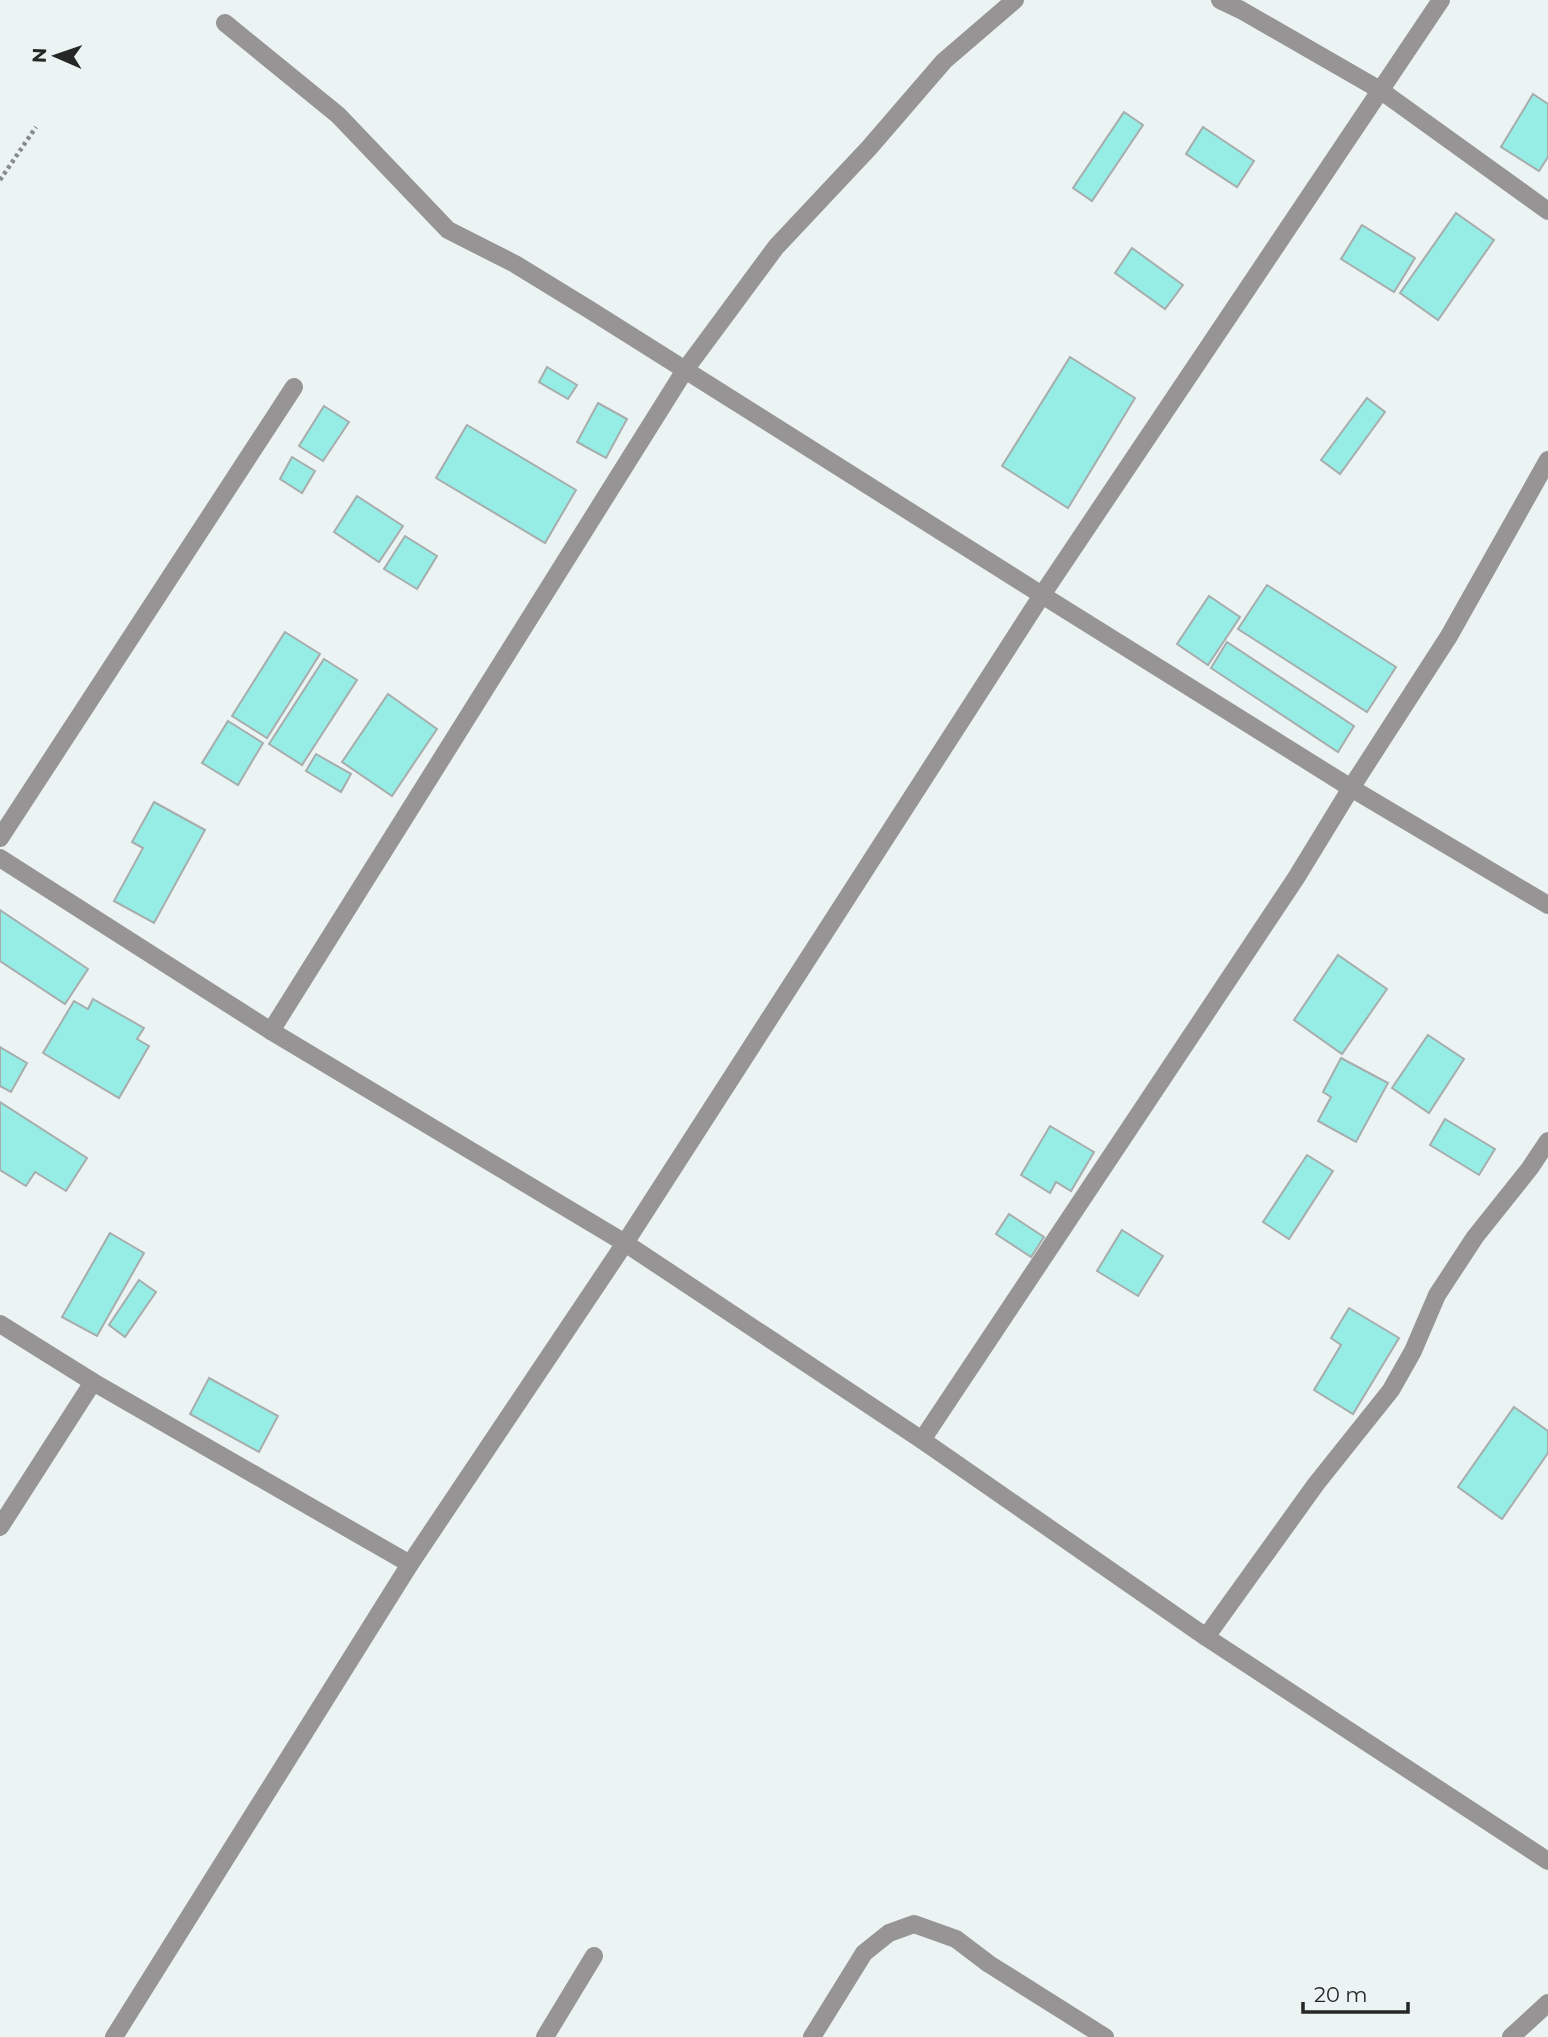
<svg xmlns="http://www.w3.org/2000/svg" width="1548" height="2037" font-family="Montserrat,sans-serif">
  <rect width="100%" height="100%" fill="#ecf4f3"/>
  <g fill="#95ede6" stroke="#a7adad" stroke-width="2">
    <path d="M1533,94l15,10v53l-9,14 -38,-24z"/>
    <path d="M1124,112l19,13 -51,76 -19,-13z"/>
    <path d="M1203,127l51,34 -17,26 -51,-33z"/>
    <path d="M1456,213l38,27 -56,80 -38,-27z"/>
    <path d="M1362,225l53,33 -21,34 -53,-33z"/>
    <path d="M1132,248l51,37 -18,24 -50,-36z"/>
    <path d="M1070,357l65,41 -67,110 -66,-42z"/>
    <path d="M547,367l30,18 -9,14 -29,-17z"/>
    <path d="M1367,398l18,14 -45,62 -19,-14z"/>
    <path d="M598,403l29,16 -21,39 -29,-16z"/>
    <path d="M324,406l25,16 -26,39 -24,-15z"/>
    <path d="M467,425l109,65 -31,53 -109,-65z"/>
    <path d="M292,457l23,14 -13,22 -22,-14z"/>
    <path d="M357,496l46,30 -24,36 -45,-30z"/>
    <path d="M405,536l32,20 -20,33 -33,-20z"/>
    <path d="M1267,585l129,82 -29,45 -129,-83z"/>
    <path d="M1209,596l31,21 -32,48 -31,-21z"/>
    <path d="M285,632l35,22 -53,84 -35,-22z"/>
    <path d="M1227,642l127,84 -16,26 -127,-84z"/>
    <path d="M324,659l33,21 -55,85 -33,-21z"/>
    <path d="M388,694l49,35 -45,67 -50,-34z"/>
    <path d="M228,721l35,22 -25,42 -36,-22z"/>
    <path d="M316,754l35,20 -10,18 -35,-21z"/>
    <path d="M154,802l51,28 -51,93 -40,-22 29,-53 -11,-6z"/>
    <path d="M0,910l88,59 -23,35 -65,-43z"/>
    <path d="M1338,955l49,34 -45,65 -48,-34z"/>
    <path d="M93,999l51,29 -7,11 12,7 -30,52 -76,-45 31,-52 14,8z"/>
    <path d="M1428,1035l36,24 -35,54 -37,-25z"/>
    <path d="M0,1047l27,16 -16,29 -11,-6z"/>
    <path d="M1341,1058l47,25 -32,59 -38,-21 13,-24 -8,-5z"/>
    <path d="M0,1102l87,56 -21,33 -31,-19 -9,14 -26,-16z"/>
    <path d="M1445,1119l50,30 -16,26 -49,-30z"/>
    <path d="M1050,1126l44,26 -23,39 -15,-9 -6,11 -29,-18z"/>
    <path d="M1307,1155l26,16 -44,68 -26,-17z"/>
    <path d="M1009,1214l35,23 -13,20 -35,-23z"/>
    <path d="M1122,1230l41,26 -25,40 -41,-25z"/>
    <path d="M110,1233l34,20 -47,83 -35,-19z"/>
    <path d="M139,1280l17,12 -31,45 -16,-12z"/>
    <path d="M1349,1308l50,30 -46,76 -39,-24 27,-45 -10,-7z"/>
    <path d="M209,1378l69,38 -19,36 -69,-38z"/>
    <path d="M1514,1407l34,24v22l-46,66 -44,-32z"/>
  </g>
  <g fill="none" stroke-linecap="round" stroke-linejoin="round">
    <path stroke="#868c8b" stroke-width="4.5" stroke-dasharray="3.5 3.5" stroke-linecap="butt" d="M0,180l36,-53"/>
    <g stroke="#979495" stroke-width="18">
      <path d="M1220,0l21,10 139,80 168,121"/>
      <path d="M225,23l113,92 110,115 67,34 75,46 452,285 309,193 98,-152 99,-176"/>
      <path d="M0,838l294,-451"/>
      <path d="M0,858l271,173 354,212 297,197 284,197 342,224"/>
      <path d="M271,1031l414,-661 91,-123 93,-99 75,-87 71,-61"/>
      <path d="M0,1324l93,58 317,182"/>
      <path d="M922,1440l374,-562 55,-90 197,117"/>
      <path d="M0,1527l93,-145"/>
      <path d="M1206,1637l110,-153 75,-94 22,-39 24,-56 38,-58 55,-69 18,-27"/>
      <path d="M114,2037l296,-473 215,-321 417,-648 399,-595"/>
      <path d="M545,2037l49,-81"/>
      <path d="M812,2037l52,-84 25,-20 25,-9 42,15 33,25 116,73"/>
    </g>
    <path stroke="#979495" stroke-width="18" d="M1511,2037l37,-34"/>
  </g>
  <g transform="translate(56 56) rotate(272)" stroke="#ecf4f3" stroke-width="5" paint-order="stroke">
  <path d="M0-5L12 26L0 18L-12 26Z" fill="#242726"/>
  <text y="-10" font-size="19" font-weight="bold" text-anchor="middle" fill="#242726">N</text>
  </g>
  <path d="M1303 2002v10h105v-10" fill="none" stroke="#242726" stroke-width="3.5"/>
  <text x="1314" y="2002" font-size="21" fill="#242726" stroke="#ecf4f3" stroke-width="5" paint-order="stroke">20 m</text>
</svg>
